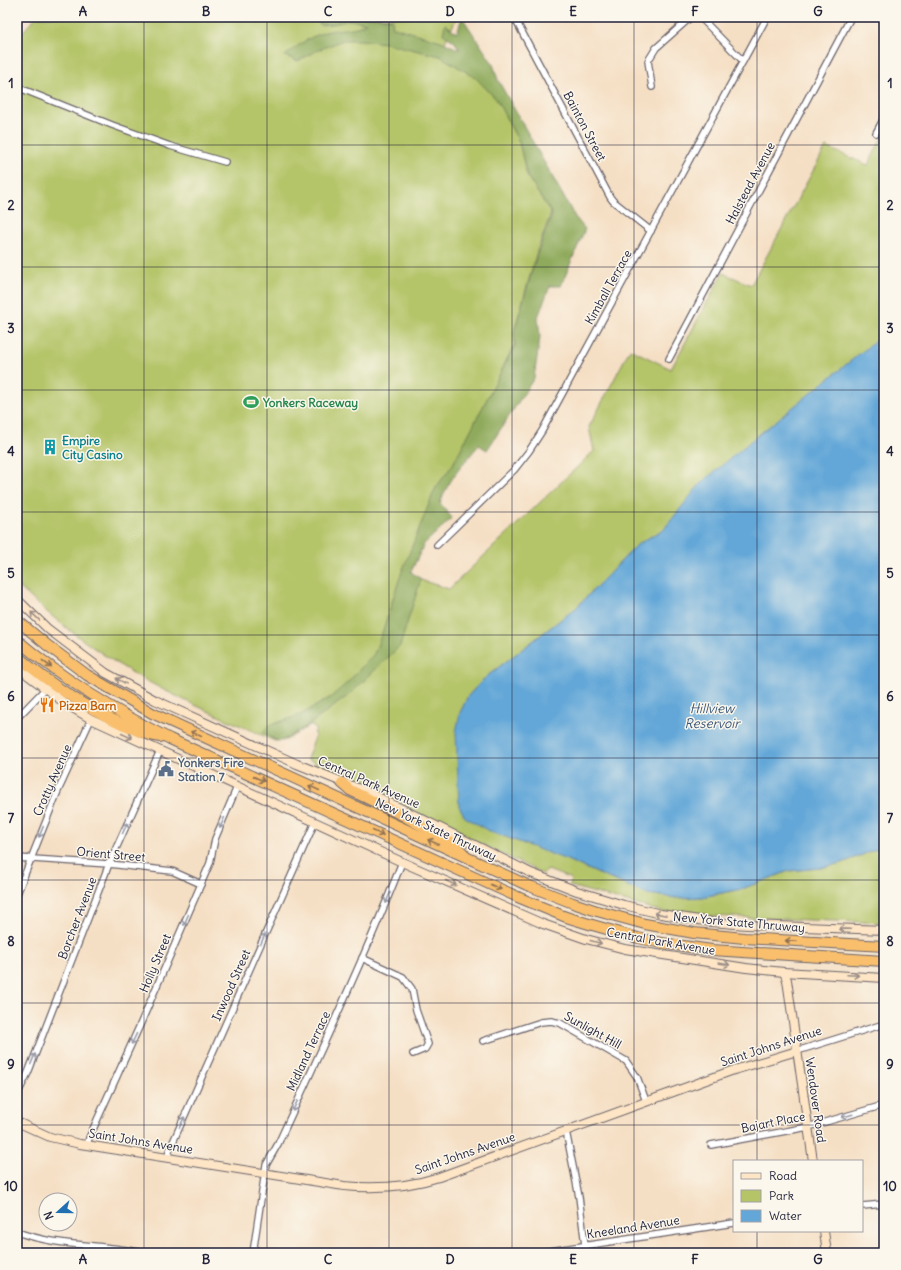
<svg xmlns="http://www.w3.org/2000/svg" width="901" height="1270" font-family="Delius,sans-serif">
  <rect width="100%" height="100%" fill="#fbf7ec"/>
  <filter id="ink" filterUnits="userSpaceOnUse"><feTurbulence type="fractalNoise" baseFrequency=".025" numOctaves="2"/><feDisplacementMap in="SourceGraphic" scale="8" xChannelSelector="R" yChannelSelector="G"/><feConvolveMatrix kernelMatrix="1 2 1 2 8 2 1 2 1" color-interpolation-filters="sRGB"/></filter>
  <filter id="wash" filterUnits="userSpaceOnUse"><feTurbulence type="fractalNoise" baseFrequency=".012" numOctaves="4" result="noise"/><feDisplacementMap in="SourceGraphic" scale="16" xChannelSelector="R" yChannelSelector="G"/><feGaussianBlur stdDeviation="0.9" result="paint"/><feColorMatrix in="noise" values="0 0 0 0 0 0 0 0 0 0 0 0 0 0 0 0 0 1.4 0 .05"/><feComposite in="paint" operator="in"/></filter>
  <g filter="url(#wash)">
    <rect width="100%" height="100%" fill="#f5dfc4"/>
    <path fill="#b4c467" stroke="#6b7351" d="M36,17h421l-16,34 17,11 35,30 26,50 8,34 24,37 -14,38 -22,77v15l-59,119 -54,112 47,15 145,-138 -5,-24 41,-78 41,20 52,-96 28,12 75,-138 42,18 16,-31v198l-11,11 -200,176 -9,10 -26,15 -62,64 -90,69 -18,19 -8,17 107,147 48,21 61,17 26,-1 40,-8 47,-18 31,-3 22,-5 42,-17v77l-175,-7 -46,-4 -93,-26 1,-7 -23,-9 -5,4 -236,-115 8,-22 -1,-4 2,-4 -5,-4 -25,15 -11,1c-38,-17 -76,-33 -113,-52 -53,-27 -102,-63 -145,-104v-547z"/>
    <path fill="#8faa5c" stroke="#58664c" d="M325,17h52l15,2 1,8 48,14 19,9 -6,-9 -11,-7 2,-10 12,9 5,-16 31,47 5,16 77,137 10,12 -24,57h-11l-12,31 2,20 -6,41 -47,72 -8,-5c-15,18 -31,35 -39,58l12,15 -28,26 -13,28 10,7 -21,67 -51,49 -39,29 -28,17 -7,-1 -13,-8 6,-6 34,-12 29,-17 16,-14 27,-29 9,-24 18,-56 34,-85 18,-25 62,-119 -1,-13 23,-78 15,-40 -25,-38 -8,-34 -23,-43 -20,-21 -36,-22 -55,-13 -24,-3h-18l-27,11 -18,10 -13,-5c13,-11 28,-22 45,-25 13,-3 25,-1 36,-8l-16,-3 -17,4 -13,1 -2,-5z"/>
    <path fill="#63a7d8" stroke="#42648a" d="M884,332v514l-42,17 -22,5 -31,3 -47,18 -40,8 -26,1 -30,-4 -79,-34 -80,-30 -22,-13 -6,-11 -3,-74 4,-19 8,-17 18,-19 90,-69 62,-64 26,-15 36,-45 52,-44 121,-97z"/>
  </g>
  <g filter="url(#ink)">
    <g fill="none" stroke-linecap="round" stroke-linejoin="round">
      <defs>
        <g id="street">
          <path d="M514,17l96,180 3,4 38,30"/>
          <path d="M700,17l43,44"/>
          <path d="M17,87l95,38 58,21 55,16"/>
          <path d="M652,87l-4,-26 8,-13 35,-31"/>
          <path d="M876,133l8,-15"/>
          <path d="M669,359l182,-342"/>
          <path d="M437,545l77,-75 15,-19 13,-20 225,-414"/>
          <path d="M17,718l28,-29"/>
          <path d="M17,858l92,6 63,7 29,13"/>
          <path d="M17,894l41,-103 33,-72"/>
          <path d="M362,958l41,19 9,12 4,21 12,34 -3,5 -12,5"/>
          <path d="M483,1041l58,-19 10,-1 9,2 66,38 11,16 9,24"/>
          <path d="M797,1051l87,-27"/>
          <path d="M17,1095l11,-22 81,-209 51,-113"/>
          <path d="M566,1131l13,66 7,56"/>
          <path d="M87,1145l2,-7 51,-113 61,-141 9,-21 5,-24 22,-52"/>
          <path d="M711,1145l97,-18 76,-22"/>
          <path d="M168,1158l1,-7 146,-329"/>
          <path d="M862,1206l22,-2"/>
          <path d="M17,1232c41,15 85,12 127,21"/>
          <path d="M253,1253l13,-88 12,-21c43,-94 87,-187 124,-282"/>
          <path d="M536,1253l198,-30"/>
        </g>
        <g id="secondary">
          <path d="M17,599l31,30 58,44 49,27 142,64 73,29 161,80 46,18 47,14 37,9 50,8 36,3 137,5"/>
          <path d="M17,667l49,37 25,15 311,143 141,62 43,15 39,10 121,19 38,4 100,6"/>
          <path d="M784,972l3,8 26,181"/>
          <path d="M17,1122l33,15 30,7 264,42c32,3 64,1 95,-9l292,-106 66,-20"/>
          <path d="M824,1231l3,22"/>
        </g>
        <g id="highway">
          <path d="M17,620l30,25 40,30 65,38 316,145 59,27 46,18 24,8 48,13 49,9 50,5 140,8"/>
          <path d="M17,640c49,41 96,70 153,99l350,159 46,19 23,7 49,14 24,5 50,7 172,11"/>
          <path d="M17,656c32,27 67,51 105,68 13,6 24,11 38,13"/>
          <path d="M342,783l8,7 54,26 49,27 11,11"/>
        </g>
      </defs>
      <use href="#street" stroke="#6c646b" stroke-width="8"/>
      <use href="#secondary" stroke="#6c646b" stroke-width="10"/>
      <use href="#highway" stroke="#6c646b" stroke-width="12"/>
      <use href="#street" stroke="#fff" stroke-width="5.5"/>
      <use href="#secondary" stroke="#fde5c5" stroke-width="8"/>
      <use href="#highway" stroke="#f9bf6d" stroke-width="10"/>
    </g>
    <defs><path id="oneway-shaft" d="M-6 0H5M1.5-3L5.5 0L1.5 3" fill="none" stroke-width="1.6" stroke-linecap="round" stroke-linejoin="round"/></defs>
    <g stroke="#9a8d87">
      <use href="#oneway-shaft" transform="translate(35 616) rotate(-136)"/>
      <use href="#oneway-shaft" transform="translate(121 681) rotate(-151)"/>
      <use href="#oneway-shaft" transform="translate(127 736) rotate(25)"/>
      <use href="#oneway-shaft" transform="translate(451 883) rotate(24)"/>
      <use href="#oneway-shaft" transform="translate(660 914) rotate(-168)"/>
      <use href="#oneway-shaft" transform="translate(845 929) rotate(-178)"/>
      <use href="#oneway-shaft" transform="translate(596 942) rotate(15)"/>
      <use href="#oneway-shaft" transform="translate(724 964) rotate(9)"/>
      <use href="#oneway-shaft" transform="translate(853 975) rotate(3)"/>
    </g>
    <g stroke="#8e7054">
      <use href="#oneway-shaft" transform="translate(47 664) rotate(38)"/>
      <use href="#oneway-shaft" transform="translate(196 734) rotate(-155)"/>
      <use href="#oneway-shaft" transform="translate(259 779) rotate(24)"/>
      <use href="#oneway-shaft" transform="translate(314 788) rotate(-155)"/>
      <use href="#oneway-shaft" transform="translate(378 833) rotate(25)"/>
      <use href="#oneway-shaft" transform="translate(433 842) rotate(-155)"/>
      <use href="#oneway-shaft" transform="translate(496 887) rotate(25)"/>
      <use href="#oneway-shaft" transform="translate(791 941) rotate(-176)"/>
    </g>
    <g stroke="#9c9ca7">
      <use href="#oneway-shaft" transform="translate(222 823) rotate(113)"/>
      <use href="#oneway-shaft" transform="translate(125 828) rotate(-66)"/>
      <use href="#oneway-shaft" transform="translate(41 832) rotate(112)"/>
      <use href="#oneway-shaft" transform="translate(388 898) rotate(112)"/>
      <use href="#oneway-shaft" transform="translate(186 920) rotate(113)"/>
      <use href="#oneway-shaft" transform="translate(263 939) rotate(-66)"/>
      <use href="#oneway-shaft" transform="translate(134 1039) rotate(115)"/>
      <use href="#oneway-shaft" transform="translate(33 1059) rotate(-68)"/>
      <use href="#oneway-shaft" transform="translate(295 1106) rotate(115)"/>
      <use href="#oneway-shaft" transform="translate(847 1116) rotate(164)"/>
      <use href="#oneway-shaft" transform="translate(182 1122) rotate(-65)"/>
    </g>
  </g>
  <path fill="none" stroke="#22223b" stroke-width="1" stroke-opacity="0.55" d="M144,17v1236M267,17v1236M389,17v1236M512,17v1236M634,17v1236M757,17v1144M17,145h867M17,267h867M17,390h867M17,512h867M17,635h867M17,758h867M17,880h867M17,1003h867M17,1125h867M757,1231v22"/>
  <defs>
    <symbol id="stadium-bare" viewBox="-9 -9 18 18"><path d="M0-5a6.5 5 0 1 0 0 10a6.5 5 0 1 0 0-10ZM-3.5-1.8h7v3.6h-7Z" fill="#2e9e5b" stroke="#fbf7ec" stroke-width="2.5" paint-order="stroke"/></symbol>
    <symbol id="building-bare" viewBox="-9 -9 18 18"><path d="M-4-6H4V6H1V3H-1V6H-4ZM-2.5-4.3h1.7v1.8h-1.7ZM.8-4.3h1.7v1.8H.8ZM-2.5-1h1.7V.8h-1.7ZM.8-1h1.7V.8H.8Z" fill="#0f9aa8" stroke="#fbf7ec" stroke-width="2.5" paint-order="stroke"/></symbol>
    <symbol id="restaurant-bare" viewBox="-9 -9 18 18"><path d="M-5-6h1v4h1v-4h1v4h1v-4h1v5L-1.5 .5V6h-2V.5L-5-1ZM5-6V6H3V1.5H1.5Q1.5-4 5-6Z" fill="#e8710a" stroke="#fbf7ec" stroke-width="2.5" paint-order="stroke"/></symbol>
    <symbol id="civic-bare" viewBox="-9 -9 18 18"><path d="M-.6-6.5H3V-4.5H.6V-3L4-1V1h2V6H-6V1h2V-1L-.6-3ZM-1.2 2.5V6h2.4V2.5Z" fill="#5c6f8a" stroke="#fbf7ec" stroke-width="2.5" paint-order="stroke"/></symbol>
  </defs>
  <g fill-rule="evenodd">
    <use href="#stadium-bare" x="240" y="391" width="22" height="22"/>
    <use href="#building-bare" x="39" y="436" width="22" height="22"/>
    <use href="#restaurant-bare" x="36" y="694" width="22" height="22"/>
    <use href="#civic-bare" x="155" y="758" width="22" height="22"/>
  </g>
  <g text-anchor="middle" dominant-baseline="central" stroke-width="3" stroke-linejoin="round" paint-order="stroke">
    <g font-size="12" fill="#22223b" stroke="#fbf7ec">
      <text transform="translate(585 126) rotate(62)">Bainton Street</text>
      <text transform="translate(750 183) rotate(-62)">Halstead Avenue</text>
      <text transform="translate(608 287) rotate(-61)">Kimball Terrace</text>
      <text transform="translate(52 780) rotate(-66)">Crotty Avenue</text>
      <text transform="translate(369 782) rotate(24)">Central Park Avenue</text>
      <text transform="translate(436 829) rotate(25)">New York State Thruway</text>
      <text transform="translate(111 854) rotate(5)">Orient Street</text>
      <text transform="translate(77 918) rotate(-69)">Borcher Avenue</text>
      <text transform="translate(739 922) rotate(5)">New York State Thruway</text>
      <text transform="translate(661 941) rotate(10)">Central Park Avenue</text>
      <text transform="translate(155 963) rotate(-67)">Holly Street</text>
      <text transform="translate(231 985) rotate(-66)">Inwood Street</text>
      <text transform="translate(593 1030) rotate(29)">Sunlight Hill</text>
      <text transform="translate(771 1046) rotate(-18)">Saint Johns Avenue</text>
      <text transform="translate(308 1051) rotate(-65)">Midland Terrace</text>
      <text transform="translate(816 1100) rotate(82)">Wendover Road</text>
      <text transform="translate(773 1122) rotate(-11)">Bajart Place</text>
      <text transform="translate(141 1141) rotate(9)">Saint Johns Avenue</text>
      <text transform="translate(465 1153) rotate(-19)">Saint Johns Avenue</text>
      <text transform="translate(633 1227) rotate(-9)">Kneeland Avenue</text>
    </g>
    <g font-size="12" font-weight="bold" fill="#27864d" stroke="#fbf7ec" text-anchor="start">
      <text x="263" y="402">Yonkers Raceway</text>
    </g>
    <g font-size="12" font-weight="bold" fill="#0d838f" stroke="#fbf7ec" text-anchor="start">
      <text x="62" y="440">Empire<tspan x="62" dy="14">City Casino</tspan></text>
    </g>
    <g font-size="12" font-weight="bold" fill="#c56008" stroke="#fbf7ec" text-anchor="start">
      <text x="59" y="705">Pizza Barn</text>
    </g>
    <g font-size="12" font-weight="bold" fill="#4e5e75" stroke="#fbf7ec" text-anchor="start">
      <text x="178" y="762">Yonkers Fire<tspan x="178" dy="14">Station 7</tspan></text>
    </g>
    <g font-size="13" font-style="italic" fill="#3c577a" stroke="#fbf7ec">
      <text x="712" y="708">Hillview<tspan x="712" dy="15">Reservoir</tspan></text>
    </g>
  </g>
  <rect width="901" height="1270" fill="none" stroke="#fbf7ec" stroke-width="44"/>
  <rect x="733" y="1160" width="130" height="72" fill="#fbf7ec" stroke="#a4a2a5"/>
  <rect x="741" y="1173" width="20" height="6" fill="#fde5c5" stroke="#a4a2a5"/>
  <text x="769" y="1180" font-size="12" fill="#22223b">Road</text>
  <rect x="741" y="1190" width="20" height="12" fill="#b4c467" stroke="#a4a2a5"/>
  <text x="769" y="1200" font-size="12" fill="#22223b">Park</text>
  <rect x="741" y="1210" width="20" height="12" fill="#63a7d8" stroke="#a4a2a5"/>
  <text x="769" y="1220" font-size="12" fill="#22223b">Water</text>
  <g transform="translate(58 1212) rotate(249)"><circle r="19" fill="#fbf7ec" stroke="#a4a2a5"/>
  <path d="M0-3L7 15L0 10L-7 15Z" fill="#1f6fb2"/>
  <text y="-6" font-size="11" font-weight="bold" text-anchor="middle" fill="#22223b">N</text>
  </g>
  <rect x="22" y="22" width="857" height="1226" fill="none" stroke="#22223b" stroke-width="1.5"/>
  <g font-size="13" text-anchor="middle" font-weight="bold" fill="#22223b">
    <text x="83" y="16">A</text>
    <text x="206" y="16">B</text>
    <text x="328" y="16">C</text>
    <text x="450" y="16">D</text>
    <text x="573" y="16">E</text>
    <text x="695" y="16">F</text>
    <text x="818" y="16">G</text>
    <text x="11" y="88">1</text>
    <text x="890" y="88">1</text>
    <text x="11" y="210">2</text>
    <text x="890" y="210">2</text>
    <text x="11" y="333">3</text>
    <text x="890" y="333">3</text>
    <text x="11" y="456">4</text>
    <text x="890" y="456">4</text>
    <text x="11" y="578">5</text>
    <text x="890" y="578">5</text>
    <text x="11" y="701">6</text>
    <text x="890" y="701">6</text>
    <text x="11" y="823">7</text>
    <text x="890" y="823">7</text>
    <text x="11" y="946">8</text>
    <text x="890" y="946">8</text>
    <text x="11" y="1069">9</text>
    <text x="890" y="1069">9</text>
    <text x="11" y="1191">10</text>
    <text x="890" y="1191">10</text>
    <text x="83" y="1264">A</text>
    <text x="206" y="1264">B</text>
    <text x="328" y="1264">C</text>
    <text x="450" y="1264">D</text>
    <text x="573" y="1264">E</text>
    <text x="695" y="1264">F</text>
    <text x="818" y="1264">G</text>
  </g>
</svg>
